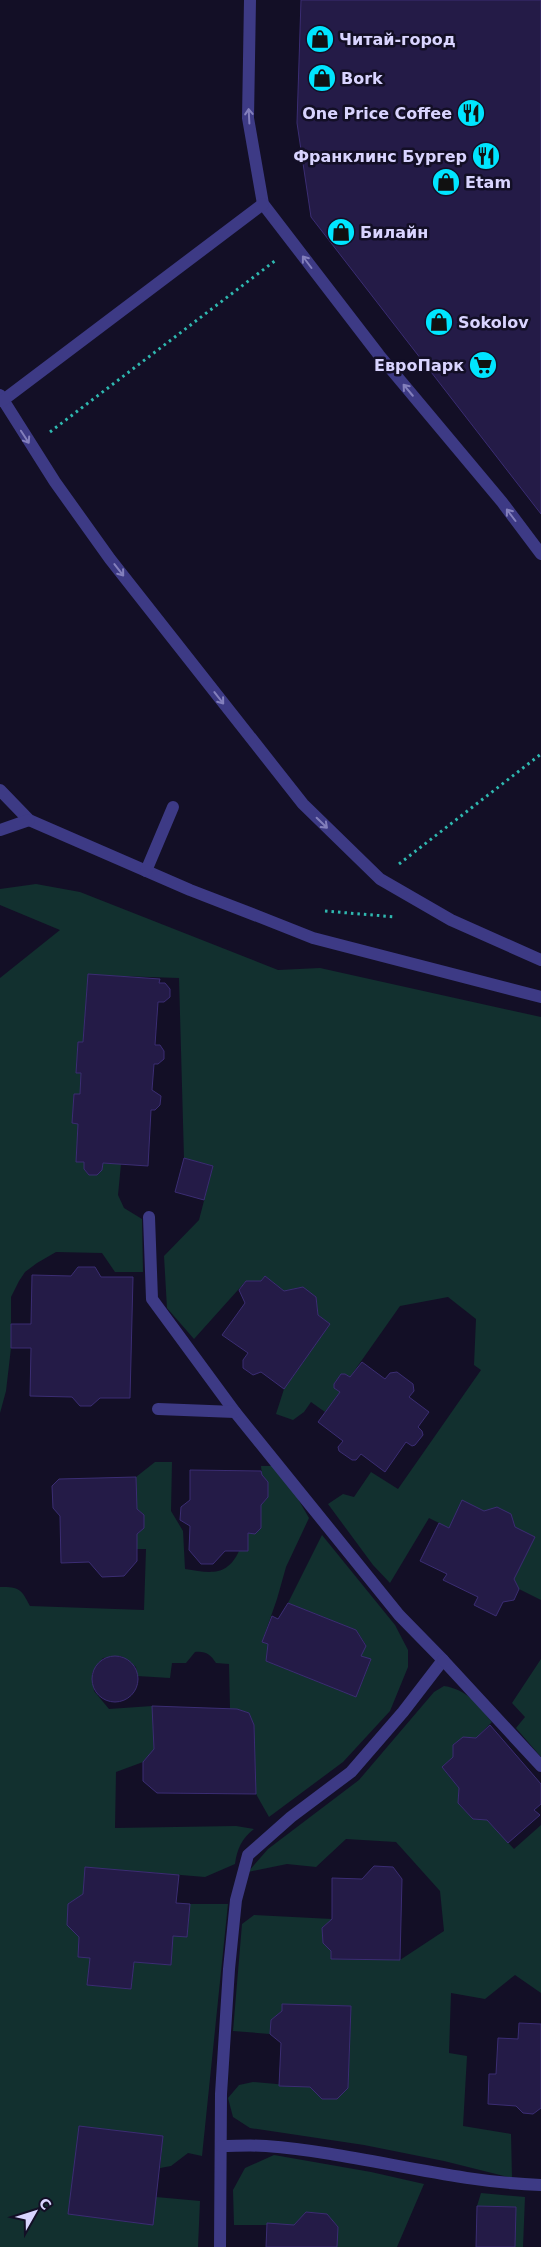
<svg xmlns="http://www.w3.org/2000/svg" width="541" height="2247" font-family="'DejaVu Sans',sans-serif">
  <rect width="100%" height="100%" fill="#130f26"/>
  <g fill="#12302f">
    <path d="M36,884l44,8 198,78 42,-2 221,49v583l-22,-11 -5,-10 21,-42 -20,-10 -4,-13 -27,-3 -21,-10 -14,27 -20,-10 -39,65 -17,-18 -45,-61 15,-10 11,3 17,-25 27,17 83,-119 -7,-5 2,-46 -28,-22 -48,9 -50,71 -5,-3h-4l-7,10v4l6,4 -15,20 -14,-10 -7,10 -11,8 -17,-6 8,-25 46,-65 -12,-9 -2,-18 -14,-10 -18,4 -19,-15 -4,5h-15l-52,58 -27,-31 -3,-52 35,-36 14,-54 -29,-8 -5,-180 -91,-3 -5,67h-5l-2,31h5l-1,21h-6l-2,29 6,1 -2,37 8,1v7l5,6h8l5,-5 1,-7 18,1 -3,31 6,13 18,11 1,53h-28l-13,-19 -46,-1 -19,11 -12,9 -6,9 -8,16v51l-5,43 -6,22v-435l60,-48 -60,-25v-16z"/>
    <path d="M155,1462h17l-1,49 12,20 2,38c25,4 42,8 54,-18h9v-18h7l6,-5v-23l7,-8v-14l-6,-8 -1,-9h18l30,52 -23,49 -9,32 -15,43 6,2 -2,17 90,36 15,-37 -10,-4 5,-11 -10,-15 -68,-27 34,-68 73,90 13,25v17l-18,44 -47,51 -74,55 -13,-23 -2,-69 -5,-12 -19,-4 -1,-45 -13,-1c-6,-9 -10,-12 -21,-11l-9,11h-14l-2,15 -33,-2 -1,-9 -15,-11 -18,2 -11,15 2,18 15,18 43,-3 2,43 -11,13 -27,10 -1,56 121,-2 18,3c-12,9 -17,20 -19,35l-30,13 -120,-10 -2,27 -15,10 11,33 -1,20 12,1 -3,27 44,4 3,-27 37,3 2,-29h14l3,-32h38l-26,252 -14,-3 -17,13 -11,2 3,-32 -84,-10 -11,88 84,11 4,-28 44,4 -2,46h-198v-660c20,0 21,2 30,19l114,4 2,-61h-9v-15l7,-6v-13l-7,-6 -1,-32z"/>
    <path d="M541,1659v98l-25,-29 9,-11 -13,-14z"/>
    <path d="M444,1686c24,4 33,18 48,36l-16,16 -13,-1 -10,8v12l-11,10 17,21 -1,15 15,16 14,1 27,29 27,-24v168l-26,-18 -30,24 -34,-6 -2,60 18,3 -4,70 48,8 1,44 -68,-17 -80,-16 -114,-17 -17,-11 -5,-19 11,-13 14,-3 57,5 12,12h15l11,-11 3,-82 -69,-2v7l-11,9 -1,14 -37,-3 9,-107 12,-9 78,4 -10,9 1,14 8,9v8l69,1 44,-29 -4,-40 -44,-49 -50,-3 -30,28 -29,-3 -39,8 20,-23 91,-69 75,-88z"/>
    <path d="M274,2155l97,17 53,12 -27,63h-60l1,-20 -11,-13 -21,-2 -12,13h-60l-1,-35 12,-22z"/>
    <path d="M481,2193l44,4 -2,50h-8l1,-40 -39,-1z"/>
  </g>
  <g fill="#241b47" stroke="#3b2d73">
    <path d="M301,0h240v514l-230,-297 -14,-94z"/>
    <path d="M88,974l72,5 -1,4h6l5,6v8l-6,5h-6l-3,43h5l4,6v8l-6,5h-4l-2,26 9,6 -1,9 -5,5h-4l-3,56 -45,-3 -1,7 -5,5h-8l-5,-6v-7h-8l2,-38 -6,-1 2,-29h6l1,-21h-5l2,-31h5z"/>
    <path d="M184,1158l29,8 -9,34 -29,-8z"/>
    <path d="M78,1267h17l6,10h32l-3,121h-30l-9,8h-11l-8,-9 -42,-1 1,-48h-20v-24h20l1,-49 39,1z"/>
    <path d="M265,1276l19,15 19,-4 13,10 2,18 12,9 -46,65 -23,-17 -8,3 -10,-7v-8l5,-7 -26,-18 23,-32 -6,-13 7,-9h15z"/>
    <path d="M362,1362l23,17 5,-6 7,-1 16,12 1,7 -5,6 20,15 -11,15 4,4 1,4 -8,10 -3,1 -6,-4 -21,30 -24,-18 -5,6h-4l-13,-9 -1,-4 5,-6 -25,-19 22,-30 -6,-4v-4l7,-10h4l5,3z"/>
    <path d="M190,1470l71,1 1,4 6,7v15l-7,8v23l-6,6 -7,-1v18h-23l-12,13h-12l-12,-14 1,-24 -10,-6 1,-13 9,-7z"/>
    <path d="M136,1477l1,32 7,6v13l-7,6v27l-13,15 -22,1 -13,-15 -28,1 -1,-47 -7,-8 -1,-22 7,-7z"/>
    <path d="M462,1500l22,11 13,-4 14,7 4,13 20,10 -21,42 5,10 -5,11 -11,2 -7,14 -22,-11 4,-8 -35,-17 4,-6 -27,-13 19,-38 10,5z"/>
    <path d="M288,1603l68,27 10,16 -5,10 10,3 -15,38 -90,-36 2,-17 -6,-2 10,-26 6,3z"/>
    <circle cx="115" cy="1679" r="23"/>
    <path d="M152,1706l85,3 12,4 5,12 2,69 -99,-1 -14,-12v-19l11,-13z"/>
    <path d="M490,1725l51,59v20l-7,6 6,5 -32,28 -21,-23 -14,-1 -15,-16 1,-15 -17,-21 11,-10v-12l10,-8 13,1z"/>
    <path d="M374,1866l19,1 9,12 -2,81 -69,-1v-8l-8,-8 -1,-15 10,-9v-41l30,1z"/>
    <path d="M85,1867l94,8 -3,28 14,1 -3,33 -14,-1 -2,29 -37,-3 -3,27 -44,-4 3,-27 -12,-1 1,-20 -12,-12 1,-21 15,-10z"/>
    <path d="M282,2004l69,2 -3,82 -11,11h-15l-12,-12 -31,-1 2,-43 -11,-9 1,-14 11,-9z"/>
    <path d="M519,2023l22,1v84l-8,6 -10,-1 -7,-7 -28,-2 1,-30h7l2,-36 20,1z"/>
    <path d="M79,2126l84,10 -10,89 -85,-11z"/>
    <path d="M477,2206l39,1 -1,40h-39z"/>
    <path d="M306,2212l21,2 11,13 -1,20h-71l1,-24 27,2z"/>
  </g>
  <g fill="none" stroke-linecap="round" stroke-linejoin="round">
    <g stroke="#2fb8b0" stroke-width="3" stroke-dasharray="2.5 4" stroke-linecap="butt">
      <path d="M50,432l226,-172"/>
      <path d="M399,864l142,-110"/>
      <path d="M325,911l71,6"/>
    </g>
    <g stroke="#3d3a85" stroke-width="12">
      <path d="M250,0l-2,118 15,86 116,151 123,147 39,52"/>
      <path d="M0,395l55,87 55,77 193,245 77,75 71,41 90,40"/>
      <path d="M2,401l261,-197"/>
      <path d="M0,790l29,30 161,70 70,27 53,21 228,59"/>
      <path d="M0,830l29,-10"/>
      <path d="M146,871l27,-64"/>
      <path d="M149,1217l3,82 83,113 164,203 44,45 -40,52 -52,60 -60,45 -43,38 -12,45 -7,69 -8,125 -1,153"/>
      <path d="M158,1409l77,3"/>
      <path d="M443,1660l98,106"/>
      <path d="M221,2146c15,0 30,-1 45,0 93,7 182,36 275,39"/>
    </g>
  </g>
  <defs><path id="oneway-shaft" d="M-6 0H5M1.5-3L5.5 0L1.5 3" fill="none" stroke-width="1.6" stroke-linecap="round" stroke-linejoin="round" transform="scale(1.25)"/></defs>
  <g stroke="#837fbc">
    <use href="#oneway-shaft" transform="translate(249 116) rotate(-93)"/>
    <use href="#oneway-shaft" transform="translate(307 262) rotate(-127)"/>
    <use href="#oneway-shaft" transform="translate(408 390) rotate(-130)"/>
    <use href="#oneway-shaft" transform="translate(25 437) rotate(57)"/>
    <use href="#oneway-shaft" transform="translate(511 515) rotate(-127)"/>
    <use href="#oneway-shaft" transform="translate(119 570) rotate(52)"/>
    <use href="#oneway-shaft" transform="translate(219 698) rotate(52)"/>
    <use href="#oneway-shaft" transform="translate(322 823) rotate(44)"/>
  </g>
  <defs>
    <symbol id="shop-disc" viewBox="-11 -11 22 22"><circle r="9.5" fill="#00e5ff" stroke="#130f26"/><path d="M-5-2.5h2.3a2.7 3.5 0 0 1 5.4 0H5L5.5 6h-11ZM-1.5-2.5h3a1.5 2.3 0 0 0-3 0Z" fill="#111"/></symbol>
    <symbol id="restaurant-disc" viewBox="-11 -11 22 22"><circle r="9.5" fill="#00e5ff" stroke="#130f26"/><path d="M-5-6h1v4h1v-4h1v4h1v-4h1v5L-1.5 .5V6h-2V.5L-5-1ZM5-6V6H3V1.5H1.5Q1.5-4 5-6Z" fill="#111"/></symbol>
    <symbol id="supermarket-disc" viewBox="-11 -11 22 22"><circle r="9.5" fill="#00e5ff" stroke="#130f26"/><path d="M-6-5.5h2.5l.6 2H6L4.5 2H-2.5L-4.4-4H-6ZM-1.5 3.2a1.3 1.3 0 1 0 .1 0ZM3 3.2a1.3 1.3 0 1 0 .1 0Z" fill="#111"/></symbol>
  </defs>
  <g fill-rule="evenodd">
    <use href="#shop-disc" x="304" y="23" width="32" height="32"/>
    <use href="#shop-disc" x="306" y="62" width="32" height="32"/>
    <use href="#restaurant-disc" x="455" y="97" width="32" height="32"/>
    <use href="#restaurant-disc" x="470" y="140" width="32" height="32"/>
    <use href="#shop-disc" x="430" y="166" width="32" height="32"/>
    <use href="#shop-disc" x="325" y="216" width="32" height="32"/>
    <use href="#shop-disc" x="423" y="306" width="32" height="32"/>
    <use href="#supermarket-disc" x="467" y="349" width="32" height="32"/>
  </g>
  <g text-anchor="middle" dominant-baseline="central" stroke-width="5" stroke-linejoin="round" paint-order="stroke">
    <g font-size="16" font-weight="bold" fill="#d9d4ff" stroke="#130f26" text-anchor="start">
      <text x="339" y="39">Читай-город</text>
      <text x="341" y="78">Bork</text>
      <text x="452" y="113" text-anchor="end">One Price Coffee</text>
      <text x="467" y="156" text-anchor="end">Франклинс Бургер</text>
      <text x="465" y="182">Etam</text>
      <text x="360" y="232">Билайн</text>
      <text x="458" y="322">Sokolov</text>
      <text x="464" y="365" text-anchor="end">ЕвроПарк</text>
    </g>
  </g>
  <g transform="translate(35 2212) rotate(51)" stroke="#130f26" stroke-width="4" paint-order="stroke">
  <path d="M0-4L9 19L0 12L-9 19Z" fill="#d9d4ff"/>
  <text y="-8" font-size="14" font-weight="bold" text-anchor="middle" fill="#d9d4ff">С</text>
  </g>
</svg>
